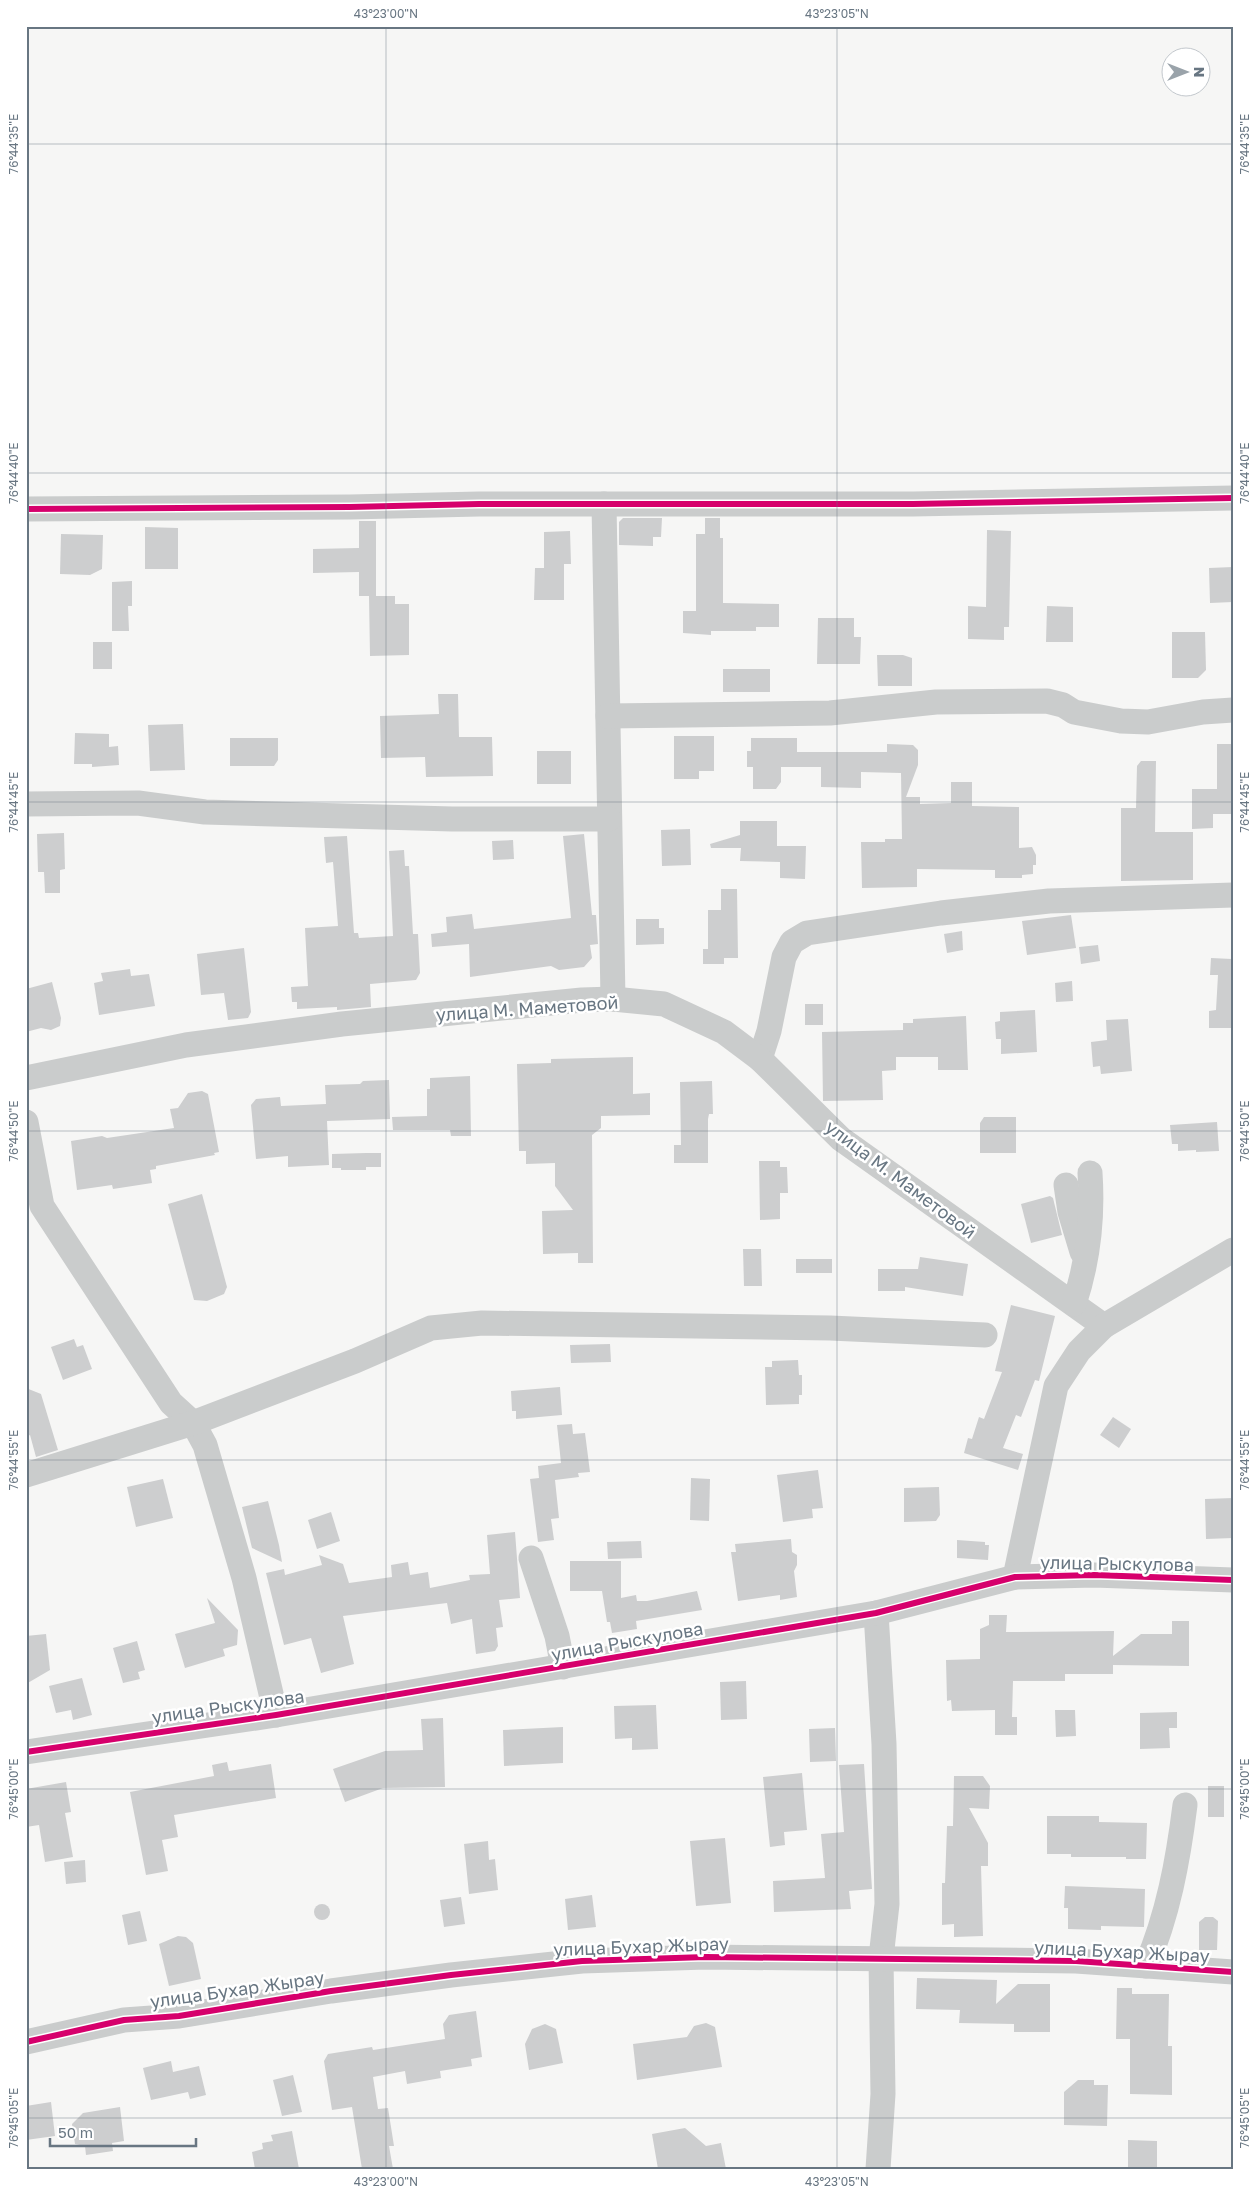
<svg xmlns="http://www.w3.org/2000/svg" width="1259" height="2195" font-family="'Golos Text',sans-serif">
  <rect width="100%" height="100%" fill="#f6f6f5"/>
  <g fill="#cdcecf">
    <path d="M623,518h39l-1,19h-8v9l-34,-1v-23z"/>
    <path d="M705,518h15v20h3v65l56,1v23h-23v4h-45v4l-28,-2v-22h13v-77h9z"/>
    <path d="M359,521h17v75h19v8h14v51l-39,1 -1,-60h-10v-24l-46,1v-24l46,-1z"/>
    <path d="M145,527l33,1v41h-33z"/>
    <path d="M987,530l24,1 -2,96h-5v13l-36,-1v-33l18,1z"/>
    <path d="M570,531l1,33h-7v36h-30l1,-32h9v-36z"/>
    <path d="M61,534l42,1 -1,34 -12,6 -30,-1z"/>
    <path d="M1233,567v35l-23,1 -1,-35z"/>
    <path d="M132,581v25h-4l1,25h-17v-49z"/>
    <path d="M1047,606l26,1v35h-27z"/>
    <path d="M818,618h36v19h7l-1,27h-43z"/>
    <path d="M1172,632h33l1,38 -8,8h-26z"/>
    <rect x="93" y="642" width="19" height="27"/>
    <path d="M877,655h26l9,3v28h-34z"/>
    <rect x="723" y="669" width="47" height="23"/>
    <path d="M438,694h20l1,43h33l1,39 -67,1 -1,-20 -44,1 -1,-42 59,-2z"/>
    <path d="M183,724l2,46 -35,1 -2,-46z"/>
    <path d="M75,733l34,1v13l9,-1 1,19 -27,2v-3h-18z"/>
    <path d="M674,736h40v35h-15v8h-25z"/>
    <path d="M230,738h48v22l-4,6h-44z"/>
    <path d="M751,738h46v14h90v-8l26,1 5,5v15l-12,32h14v7l31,-1v-21h21v24l47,1v41l13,-1 4,8v10h-3v9l-11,1v3h-27v-8l-78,-1v18l-55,1 -1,-46h24v-3h17l-1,-66 -40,-1v16l-40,-1v-20h-40v15l-5,7h-23v-22h-6v-16h4z"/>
    <path d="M1217,744h16v70h-20v14l-21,1v-40h25z"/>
    <rect x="537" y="751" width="34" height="33"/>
    <path d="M1141,761h15l-1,71h38v48l-72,1v-73h15l1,-42z"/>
    <path d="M740,821h37v25h29l-1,33 -25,-1v-16l-40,-1 1,-13h-30l-1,-4 30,-9z"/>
    <path d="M690,829l1,36 -29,1 -1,-36z"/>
    <path d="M64,833l1,36 -5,1v23h-15l-1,-21h-6l-1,-38z"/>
    <path d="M584,834l8,81h4l2,29 -8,1 2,13 -8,9 -25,3 -8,-4 -81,11 -1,-33 -37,3 -1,-13 16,-2 -1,-15 26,-3 2,15 97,-11 -8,-82z"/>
    <path d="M347,836l7,97h4l1,5 34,-2 -4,-85 15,-1 1,16h4l4,68h5l2,39 -4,7 -46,4 1,23 -34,3v-3l-40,2v-7h-5l-1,-15 17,-1 -3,-58 33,-2 -5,-64 -7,1 -2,-26z"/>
    <path d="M513,840l1,19 -21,1 -1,-19z"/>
    <path d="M721,889h16l1,69h-14v6h-21v-15h5v-39h13z"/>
    <path d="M1071,915l5,33 -49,7 -5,-34z"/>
    <path d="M636,919h23v9h5v16l-28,1z"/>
    <path d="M962,931l1,19 -16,3 -3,-19z"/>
    <path d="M1098,945l2,16 -19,3 -2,-17z"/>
    <path d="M244,948l7,64 -3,6 -20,2 -4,-27 -23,2 -4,-41z"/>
    <path d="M1211,958l21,1 1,69h-24v-17l7,-1 2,-35h-8z"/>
    <path d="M130,969l1,7 18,-2 6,32 -56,9 -5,-32 9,-2 -2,-8z"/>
    <path d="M1072,981l1,20 -17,1 -1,-19z"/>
    <path d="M52,982l9,36 -1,8 -9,4 -10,-2 -15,4v-43z"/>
    <rect x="805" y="1004" width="18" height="21"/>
    <path d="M1035,1010l2,42 -36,2v-15h-5l-1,-17 5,-1v-9z"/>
    <path d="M966,1016l2,54h-30v-13h-42v13l-14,1 1,29 -60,1 -1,-69 81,-2v-7h10v-4z"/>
    <path d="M1128,1019l4,52 -31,3 -1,-8 -7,1 -2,-25 16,-2 -1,-20z"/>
    <path d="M633,1057v37l17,-1v22l-49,1v12l-9,7 1,128h-15v-10l-35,1 -1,-43 31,-1 -18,-24v-23l-29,1v-13h-7l-2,-87 34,-1v-4z"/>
    <path d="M470,1076l1,60h-20l-1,-6h-57l-1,-13 35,-1v-27h3v-11z"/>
    <path d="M389,1080l1,39 -63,2 2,44 -41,2v-11l-32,3 -5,-54 5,-6 24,-2 1,9 45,-2 -1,-19 35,-1 3,-3z"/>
    <path d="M712,1081l1,33h-4l-1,5v44h-34v-18h7l-1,-63z"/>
    <path d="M202,1091l6,3 11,58 -5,1 1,2 -59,11v3l-6,1 2,13 -39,6 -1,-4 -35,5 -6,-49 31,-5 5,2 67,-10 -4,-19 8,-1 10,-15z"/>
    <path d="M984,1117h32v36h-36v-30z"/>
    <path d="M1217,1122l2,29 -23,1v-2l-18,1v-7h-6l-2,-19z"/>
    <path d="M366,1153h15v14h-15v3h-25v-2h-9v-14z"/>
    <path d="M759,1161h21v6h7l1,26h-8v26l-20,1z"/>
    <path d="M202,1194l25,93 -3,7 -17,7 -13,-1 -26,-96z"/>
    <path d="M1050,1196l3,2 9,37 -31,8 -10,-39z"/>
    <path d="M743,1249h18l1,37h-18z"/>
    <path d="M920,1257l48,7 -5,32 -58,-9v4h-27v-22h40z"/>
    <rect x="796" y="1259" width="36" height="14"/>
    <path d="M1011,1305l44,11 -16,65 -4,-1 -14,37 -5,-2 -13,33 20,6 -5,16 -54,-17 4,-15 4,1 7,-22 5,2 18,-47 -7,-1z"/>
    <path d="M74,1339l3,8 6,-2 9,24 -29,11 -12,-33z"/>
    <path d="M610,1344l1,18 -40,1 -1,-18z"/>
    <path d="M798,1360l1,15h3v20h-3v9l-33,1 -1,-38h7v-6z"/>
    <path d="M560,1387l2,28 -46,4v-8h-4l-1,-20z"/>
    <path d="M26,1388l15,6 17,56 -22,7 -6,-22 -4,2z"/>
    <path d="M1113,1417l18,12 -12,19 -19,-13z"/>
    <path d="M572,1424l1,10 12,-1 5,39 -12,1 1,4 -24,3 4,38 -8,1 3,21 -16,2 -8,-63 9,-1 -1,-12 23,-3 -4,-38z"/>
    <path d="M818,1470l5,38 -11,1 1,9 -30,4 -6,-47z"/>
    <path d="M691,1478l19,1 -1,42 -19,-1z"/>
    <path d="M163,1479l10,39 -37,9 -9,-40z"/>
    <path d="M939,1487l1,28 -4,6 -32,1v-34z"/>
    <path d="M1233,1498v40l-27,1 -1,-40z"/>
    <path d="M268,1501l11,44 3,17 -30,-14 -10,-41z"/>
    <path d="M331,1512l9,29 -23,8 -9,-29z"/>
    <path d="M515,1532l5,66 -21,2 4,27 -7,1 2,18 -3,5 -19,3 -4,-35 -21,5 -4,-21 -104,13 11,48 -33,9 -10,-35 -27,7 -18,-72 18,-4 1,6 37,-10 -3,-10 24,9 6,19 43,-6 -1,-12 17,-3 2,13 18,-3 2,16 40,-8 -1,-5 21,-1 -3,-39z"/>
    <path d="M791,1539l1,13 5,3v10l-3,6 3,26 -17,3v-5l-42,6 -7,-49h5l-1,-8z"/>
    <path d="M957,1540l28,2v3h4l-1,15 -31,-2z"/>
    <path d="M641,1541l1,17 -34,1 -1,-17z"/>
    <path d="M570,1561h51v37l15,-3 1,6h10l50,-10 5,19 -66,11 1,8 -25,4 -2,-11h-3l-5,-31h-32z"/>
    <path d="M207,1598l31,32 -1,15 -14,4 2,7 -40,12 -10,-34 40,-11z"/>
    <path d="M989,1615h18l-1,17 108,-1 -1,25 28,-22h31v-13h17v45l-76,-1v9h-48v7h-52l-1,36h5v18h-22v-25l-43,1 -1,-11 -4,1 -1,-41 34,-1v-30l9,-4z"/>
    <path d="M46,1634l4,36 -24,14v-48z"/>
    <path d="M137,1641l8,29 -7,2 2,7 -17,4 -10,-35z"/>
    <path d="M82,1678l10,37 -19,5 -2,-10 -15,3 -7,-27z"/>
    <path d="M746,1681l1,38 -26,1 -1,-38z"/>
    <path d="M656,1705l2,44 -26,1v-12l-17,1 -1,-33z"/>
    <path d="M1055,1710h20l1,26 -20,1z"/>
    <path d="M1177,1712v16h-8l1,20 -30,1v-36z"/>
    <path d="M443,1718l2,69 -62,1 -38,14 -12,-33 52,-18 38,-1 -2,-31z"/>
    <path d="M563,1727v36l-59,3 -1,-36z"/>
    <path d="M835,1728l1,33 -26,1 -1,-33z"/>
    <path d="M227,1762l2,9 42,-7 5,34 -102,17 4,22 -16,3 6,31 -22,4 -16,-83 84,-16 -2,-11z"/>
    <path d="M864,1764l8,125 -23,2 2,18 -77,3 -1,-31 52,-3 -4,-44 23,-2 -5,-67z"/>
    <path d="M802,1773l5,57 -23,2 1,13 -15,2 -7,-70z"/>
    <path d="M954,1776h29l7,10 -1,23 -20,-1 19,35v23h-7l2,70 -29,1v-13l-12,1v-42h3l2,-57h6z"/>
    <path d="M66,1782l5,30 -6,1 8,44 -28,5 -6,-37 -13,2v-38z"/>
    <rect x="1208" y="1786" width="16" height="31"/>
    <path d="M1047,1816h52v6l48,1 -1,36h-20v-2h-55v-3h-24z"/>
    <path d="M725,1838l6,65 -35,3 -6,-65z"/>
    <path d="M488,1841l1,19 6,-1 3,31 -29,4 -5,-50z"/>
    <path d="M85,1860l1,22 -20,2 -2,-22z"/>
    <path d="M1065,1886l80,3 -1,38 -43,-1v4l-33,-1v-21h-4z"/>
    <path d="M592,1895l4,32 -28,3 -3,-31z"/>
    <path d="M461,1897l4,27 -21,3 -4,-27z"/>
    <circle cx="322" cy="1912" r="8"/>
    <path d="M140,1911l7,30 -19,4 -6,-30z"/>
    <path d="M1205,1917h8l5,4 -1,29h-18v-28z"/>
    <path d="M178,1936l8,1 7,6 8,36 -32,7 -10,-42z"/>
    <path d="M917,1978l80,2 -1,24 22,-20h32v48h-36v-8l-55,-1 1,-13 -44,-1z"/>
    <path d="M1117,1988h15v6h37l-1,52h4v49l-42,-1v-55h-14z"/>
    <path d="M476,2011l6,46 -11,2 1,7 -32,5 1,7 -34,6 -2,-13 -32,6 5,32 10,-1 6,38h-5l4,23h-31l-10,-62 -20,3 -8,-49 4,-7 44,-7 1,3 72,-11 -2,-15 6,-9z"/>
    <path d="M706,2023l9,4 7,40 -85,13 -4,-36 54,-7 7,-11z"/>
    <path d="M545,2024l11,5 7,34 -34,7 -4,-26 7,-15z"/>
    <path d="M171,2061l2,11 26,-6 7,29 -16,4 -2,-7 -37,8 -8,-32z"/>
    <path d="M293,2075l9,37 -20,4 -9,-36z"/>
    <path d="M1078,2080h16v5h14l-1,41 -43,-1v-33z"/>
    <path d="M51,2102l4,34 -29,4v-34z"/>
    <path d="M120,2107l4,34 -12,2 1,8 -27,4 -1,-9 -10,-2 -3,-20 11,-11z"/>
    <path d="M685,2128l21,18 15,-3 5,26h-68l-6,-35z"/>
    <path d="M292,2131l7,38h-44l-3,-17 11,-3 -1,-6 11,-2 -2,-6z"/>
    <path d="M1128,2140l29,1v28h-29z"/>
  </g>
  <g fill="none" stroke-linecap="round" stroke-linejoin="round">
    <g stroke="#cacccc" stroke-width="25">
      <path d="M604,504l9,495"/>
      <path d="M26,509l324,-2 129,-3h434l320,-6"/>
      <path d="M608,716l222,-3 106,-11 111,-1 16,4 11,7 47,9 27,1 55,-10 30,-2"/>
      <path d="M26,804l112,-1 67,9 247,7h157"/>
      <path d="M760,1059l9,-28 15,-74 8,-15 15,-9 134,-20 108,-12 184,-6"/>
      <path d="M26,1078l160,-33 156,-21 240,-24 31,-1 51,5 60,28 36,27 81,80 263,187"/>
      <path d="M26,1122l16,84 129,197 22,20 12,22 39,133 32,137"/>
      <path d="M1066,1185l4,27 12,40"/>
      <path d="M1074,1304c14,-42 19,-87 16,-131"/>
      <path d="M26,1475l167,-52 162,-62 76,-33 51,-5 348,5 155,7"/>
      <path d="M531,1558l26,78 6,31"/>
      <path d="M1015,1577l41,-191 23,-35 25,-25 129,-76"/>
      <path d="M876,1613l8,131 3,160 -6,54 2,136 -5,75"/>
      <path d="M26,1752l250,-37 600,-102 139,-36 79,-2 139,5"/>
      <path d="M1146,1966c22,-51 32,-105 39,-161"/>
      <path d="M26,2042l98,-22 55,-4 152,-25 120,-16 131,-14 124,-4 370,4 157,11"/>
    </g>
    <defs>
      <g id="cycleway">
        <path d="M26,509l324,-2 129,-3h434l320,-6"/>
        <path d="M26,1752l250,-37 600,-102 139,-36 79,-2 139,5"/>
        <path d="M26,2042l98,-22 55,-4 152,-25 120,-16 131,-14 124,-4 370,4 157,11"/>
      </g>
    </defs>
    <use href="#cycleway" stroke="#fff" stroke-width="9"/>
    <use href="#cycleway" stroke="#d6006c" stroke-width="6"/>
  </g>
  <path fill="none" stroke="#687682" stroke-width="1" stroke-opacity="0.45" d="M386,26v2143M837,26v2143M26,144h1207M26,473h1207M26,802h1207M26,1131h1207M26,1460h1207M26,1789h1207M26,2118h1207"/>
  <g text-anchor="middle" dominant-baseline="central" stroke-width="5" stroke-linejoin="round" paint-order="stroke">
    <g font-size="18" fill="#687682" stroke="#fff">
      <text transform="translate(527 1008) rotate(-4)">улица М. Маметовой</text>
      <text transform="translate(901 1179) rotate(37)">улица М. Маметовой</text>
      <text transform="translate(1117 1563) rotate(1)">улица Рыскулова</text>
      <text transform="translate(627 1641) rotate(-10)">улица Рыскулова</text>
      <text transform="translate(228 1706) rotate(-8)">улица Рыскулова</text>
      <text transform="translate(641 1946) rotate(-2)">улица Бухар Жырау</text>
      <text transform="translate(1122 1951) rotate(3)">улица Бухар Жырау</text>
      <text transform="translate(237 1989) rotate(-8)">улица Бухар Жырау</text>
    </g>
  </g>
  <rect width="1259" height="2195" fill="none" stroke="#ffffff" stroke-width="55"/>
  <g transform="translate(1186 72) rotate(90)"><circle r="24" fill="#ffffff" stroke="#c3c8cd"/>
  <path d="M0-4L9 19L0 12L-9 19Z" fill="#9aa3aa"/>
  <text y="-8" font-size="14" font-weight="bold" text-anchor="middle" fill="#687682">N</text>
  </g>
  <path d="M50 2138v8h146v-8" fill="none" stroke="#687682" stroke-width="2.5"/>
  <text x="58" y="2138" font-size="15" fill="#687682" stroke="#ffffff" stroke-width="4" paint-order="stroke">50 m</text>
  <rect x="28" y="28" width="1204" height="2140" fill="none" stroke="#687682" stroke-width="2"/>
  <g font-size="12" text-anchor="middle" fill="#687682">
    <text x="386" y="18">43°23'00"N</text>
    <text x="837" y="18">43°23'05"N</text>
    <text transform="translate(1245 144) rotate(-90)" y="4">76°44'35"E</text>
    <text transform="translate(14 144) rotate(-90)" y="4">76°44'35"E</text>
    <text transform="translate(14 473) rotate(-90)" y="4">76°44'40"E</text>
    <text transform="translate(1245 473) rotate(-90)" y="4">76°44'40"E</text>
    <text transform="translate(14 802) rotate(-90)" y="4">76°44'45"E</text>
    <text transform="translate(1245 802) rotate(-90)" y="4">76°44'45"E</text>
    <text transform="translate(1245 1131) rotate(-90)" y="4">76°44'50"E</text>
    <text transform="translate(14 1131) rotate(-90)" y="4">76°44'50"E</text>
    <text transform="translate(1245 1460) rotate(-90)" y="4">76°44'55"E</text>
    <text transform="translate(14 1460) rotate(-90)" y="4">76°44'55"E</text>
    <text transform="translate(14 1789) rotate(-90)" y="4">76°45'00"E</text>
    <text transform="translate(1245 1789) rotate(-90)" y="4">76°45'00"E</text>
    <text transform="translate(1245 2118) rotate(-90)" y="4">76°45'05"E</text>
    <text transform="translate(14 2118) rotate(-90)" y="4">76°45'05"E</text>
    <text x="386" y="2186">43°23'00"N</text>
    <text x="837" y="2186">43°23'05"N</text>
  </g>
</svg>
